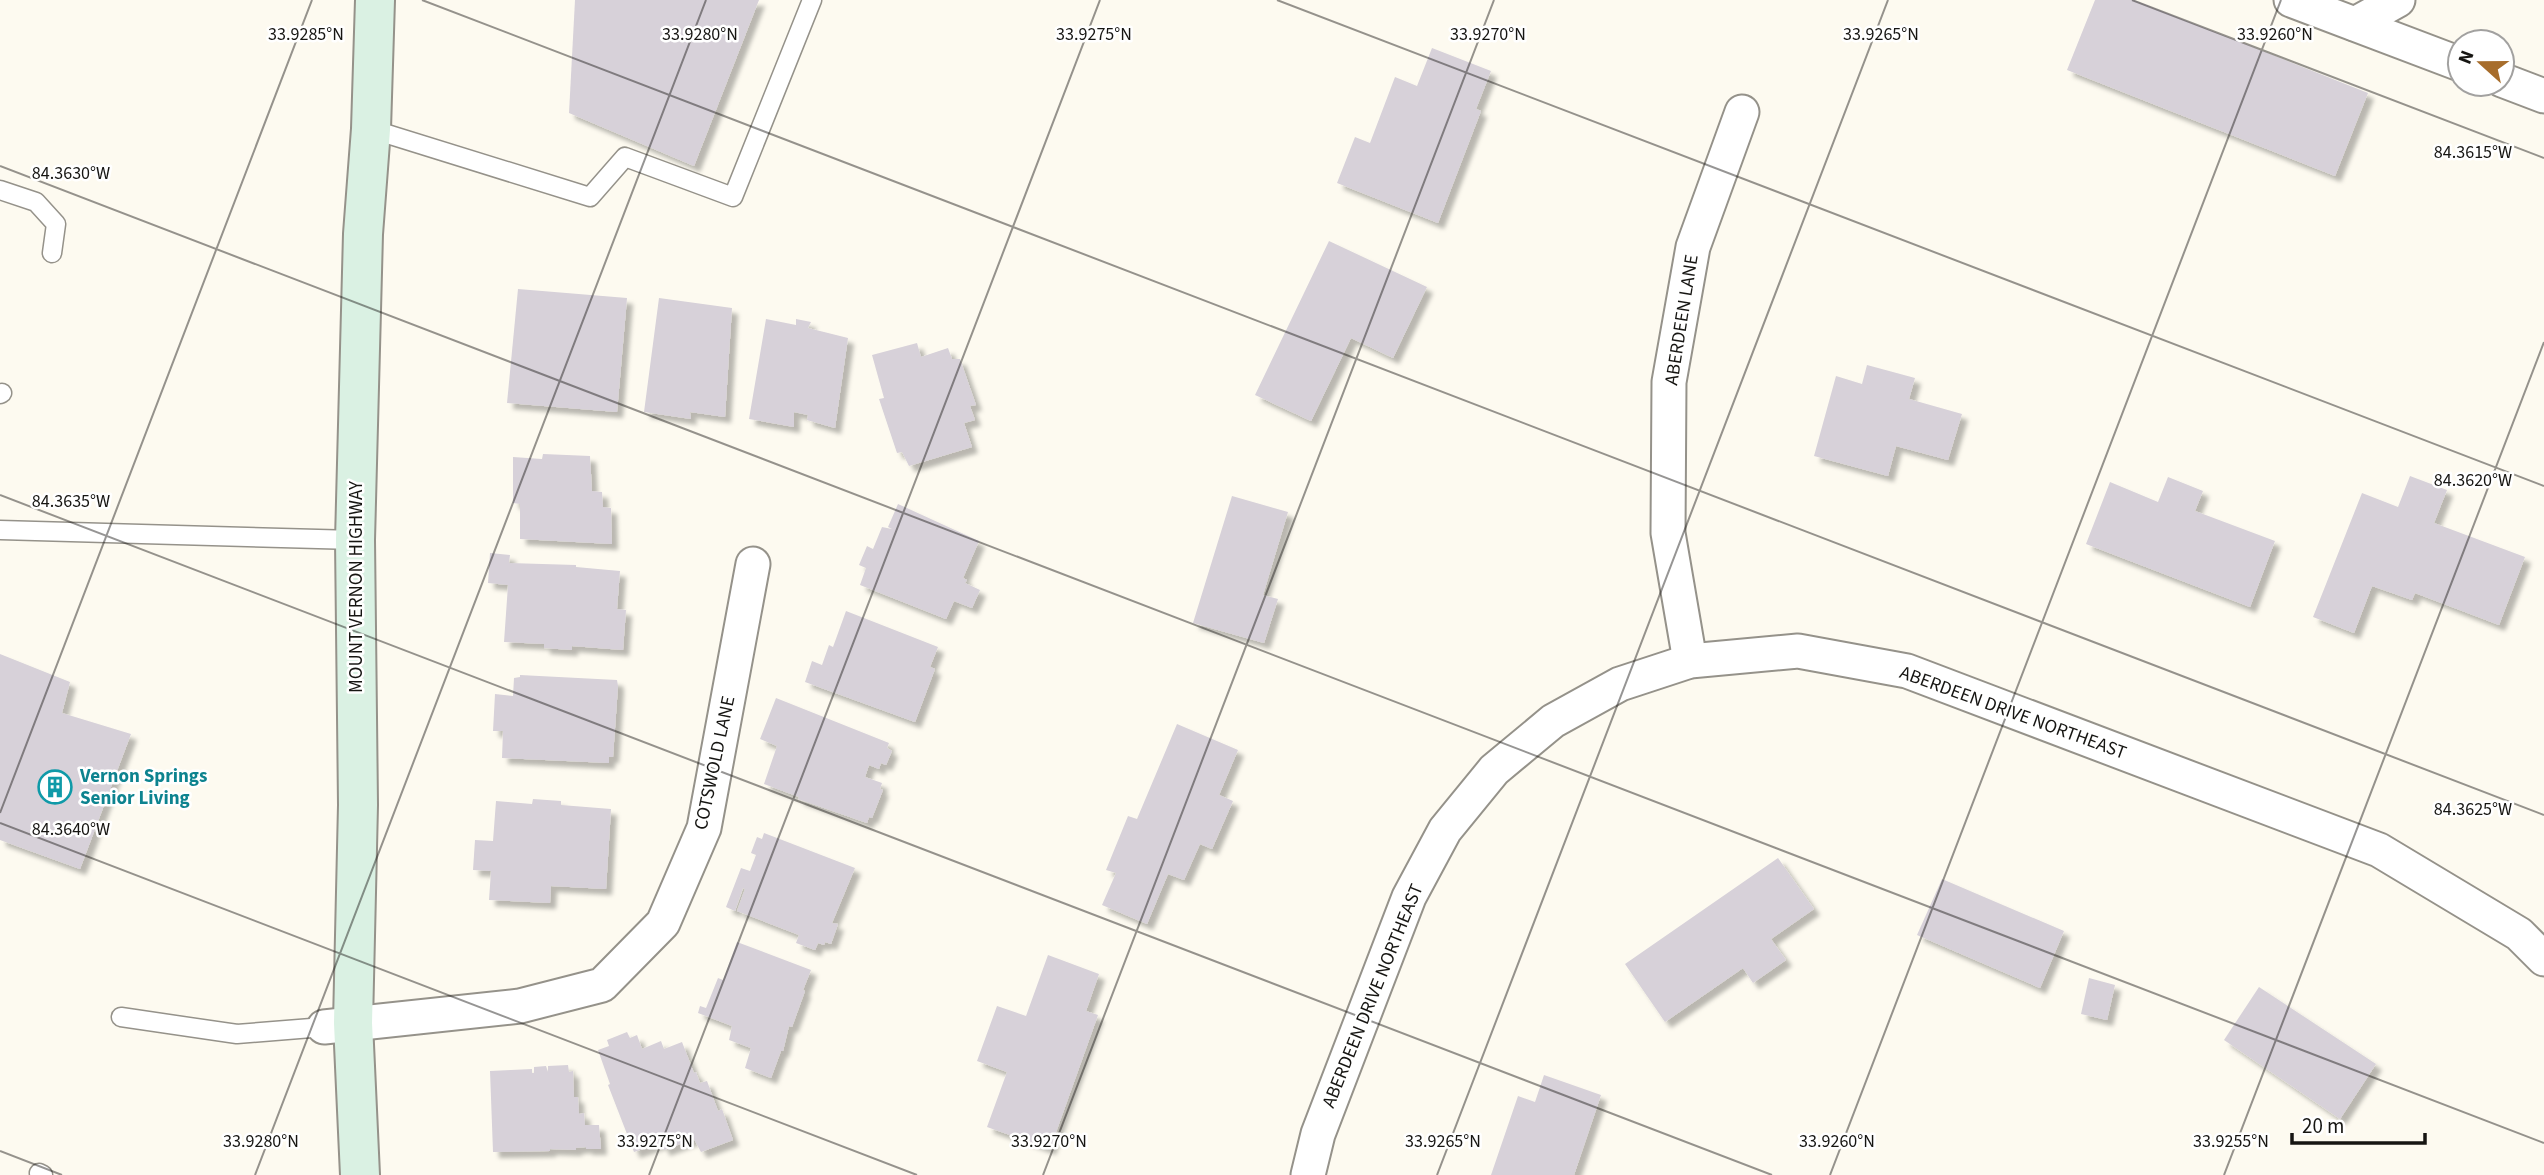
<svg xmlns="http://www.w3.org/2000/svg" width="2544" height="1175" font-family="'Source Sans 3',sans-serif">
  <defs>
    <filter id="shadow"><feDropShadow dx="6" dy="6" stdDeviation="2" flood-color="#0004"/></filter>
  </defs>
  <rect width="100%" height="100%" fill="#fdfaf0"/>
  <g fill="#d7d1d9" filter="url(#shadow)">
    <path d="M575,0h184l-65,166 -125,-53z"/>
    <path d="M2095,0h39l234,93 -33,83 -268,-106z"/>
    <path d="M1432,48l59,23 -15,38 5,2 -43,112 -101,-40 18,-46 15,6 25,-66 22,9z"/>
    <path d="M1329,241l98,46 -34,71 -42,-20 -40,83 -56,-26z"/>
    <path d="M518,289l109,9 -10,114 -110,-9z"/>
    <path d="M659,298l73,10 -7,109 -35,-5 1,7 -47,-7z"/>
    <path d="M766,319l30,6v-6l15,3 -3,6 40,10 -13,90 -28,-8 1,-5 -14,-3v15l-45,-8z"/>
    <path d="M917,343l4,14 27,-9 4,11h8l16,46 -6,1 5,14 -11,3 8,24 -63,19 -7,-14 -5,1 -18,-54 5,-1 -12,-43z"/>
    <path d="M1867,365l48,13 -6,21 53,15 -14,46 -52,-14 -8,30 -74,-20 22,-80 26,8z"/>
    <path d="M543,454l47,2 2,35 10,1 1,15 8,1 1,36 -92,-5v-35l-7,-1v-46l29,2z"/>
    <path d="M2410,476l37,14 -13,33 91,34 -26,68 -84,-32 -3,7 -40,-14 -18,47 -41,-16 49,-124 36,14z"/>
    <path d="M2168,477l35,14 -8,20 80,30 -25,66 -164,-63 24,-62 48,20z"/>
    <path d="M1232,496l56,16 -25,83 15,4 -14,44 -71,-20z"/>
    <path d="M898,504l81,37 -16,37 4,2 -2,3 15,7 -8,18 -18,-7 -8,18 -86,-34 6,-17 -7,-3 8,-19 6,3 9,-22 10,2 -4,-2z"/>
    <path d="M490,553l20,2 -1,8 67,2v2l44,4 -3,38 9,1 -3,40 -51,-4v4l-28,-2v-4l-40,-2 4,-57 -20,-2z"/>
    <path d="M846,611l92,36 -8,20 5,2 -20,53 -110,-40 7,-21 10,4 7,-20 4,2z"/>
    <path d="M0,654l70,28 -8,31 69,21 -51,135 -80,-29z"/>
    <path d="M520,675l97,5 1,6 -5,71h-4v6l-107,-5 1,-27h-10l2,-37 18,2 1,-18 6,-1z"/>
    <path d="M776,698l113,45 -2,5 5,3 -6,14 -5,-2 -2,6 -10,-4 -4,12 17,6 -2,6 3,1 -11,28 -3,-1 -2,6 -69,-24 1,-2 -35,-13 13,-38 -17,-7z"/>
    <path d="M1177,724l61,26 -19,45 14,6 -21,48 -12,-5 -16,36 -16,-6 -21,50 -45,-19 14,-32 -10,-3 22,-54 9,3z"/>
    <path d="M533,799l28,2v4l50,4 -5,80 -55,-3 -1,17 -61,-3 2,-29 -18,-1 2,-30 18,1 3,-40 36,3z"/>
    <path d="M764,833l91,35 -23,55 6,1 -7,20 -6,-2 -1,3 -6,-2 -3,7 -19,-7 3,-8 -62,-24 8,-22 -2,-1 -8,23 -9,-4 15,-39 9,3 6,-16 -5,-2 6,-16 5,2z"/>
    <path d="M1778,858l36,51 -43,30 15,21 -33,23 -10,-15 -78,54 -40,-58z"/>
    <path d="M1942,879l122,52 -24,57 -123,-53z"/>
    <path d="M737,942l74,28 -8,20 2,1 -13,36 -3,-1 -6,25h-2l-10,27 -26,-10 6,-20 -22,-8 3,-14 -34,-13 2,-7 6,2 12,-30 5,2z"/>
    <path d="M1048,955l51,19 -13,37 12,4 -48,134 -63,-22 20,-55 -30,-11 20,-55 29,10z"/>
    <path d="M2089,978l26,7 -8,35 -26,-6z"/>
    <path d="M2259,987l117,77 -36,55 -116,-79z"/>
    <path d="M627,1032l3,6 7,-3 5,14 19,-8 3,8 18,-7 12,31 2,-1 4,11 7,-2 11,30 4,-2 11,31 -32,12 -7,-13 -30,11 -3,-7 -27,9 -26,-67 2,-1 -12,-34 11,-4 -2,-6z"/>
    <path d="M568,1065l1,7 4,-1 1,26h4l1,17 5,-1 1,12h14l2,24h-15v-2l-10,1v2l-26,-1v2l-57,1 -3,-81 42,-2v4h2v-6l12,-1 2,6v-6z"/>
    <path d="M1544,1075l57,20 -27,80h-83l27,-79 17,6z"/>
  </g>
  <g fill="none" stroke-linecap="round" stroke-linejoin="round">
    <defs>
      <g id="lane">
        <path d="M371,129l219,68 35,-40 108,40 79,-197"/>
        <path d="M0,190l36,12 20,22 -4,29"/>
        <path d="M0,394l2,-1"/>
        <path d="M0,530l355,10"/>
        <path d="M121,1017l116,17 87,-7"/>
        <path d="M39,1173l4,2"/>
      </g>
      <g id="street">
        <path d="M2291,0l169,64"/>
        <path d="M2355,24l43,-24"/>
        <path d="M2502,80l42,16"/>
        <path d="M1690,661l-22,-128 1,-151 24,-135 49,-135"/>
        <path d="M324,1027l196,-21 82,-21 61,-62 41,-95 49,-264"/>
        <path d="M1308,1175l10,-41 91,-237 36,-67 49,-60 59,-49 67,-37 70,-23 108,-10 109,20 472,179 140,84 25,25"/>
      </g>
      <path id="secondary" d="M360,1175l-7,-152 5,-218 -3,-265 8,-306 8,-105 4,-129"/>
    </defs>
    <use href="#lane" stroke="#95928a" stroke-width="21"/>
    <use href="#street" stroke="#95928a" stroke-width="37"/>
    <use href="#secondary" stroke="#95928a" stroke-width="42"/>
    <use href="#lane" stroke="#fff" stroke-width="18"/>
    <use href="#street" stroke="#fff" stroke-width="33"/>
    <use href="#secondary" stroke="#daf1e3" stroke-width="38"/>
  </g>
  <path fill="none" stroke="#161512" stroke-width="2" stroke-opacity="0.45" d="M422,0l2122,815M1277,0l1267,486M2132,0l412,158M0,166l2544,977M0,495l1772,680M0,813l312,-813M0,823l917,352M0,1151l62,24M255,1175l451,-1175M649,1175l451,-1175M1043,1175l451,-1175M1437,1175l451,-1175M1830,1175l451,-1175M2224,1175l320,-833"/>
  <defs>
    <symbol id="building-ring" viewBox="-11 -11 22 22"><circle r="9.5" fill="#fff" stroke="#0f9aa8" stroke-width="1.5"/><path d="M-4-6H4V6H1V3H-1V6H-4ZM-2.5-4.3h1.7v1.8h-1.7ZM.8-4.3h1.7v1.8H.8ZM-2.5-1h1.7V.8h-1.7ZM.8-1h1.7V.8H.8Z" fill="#0f9aa8"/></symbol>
  </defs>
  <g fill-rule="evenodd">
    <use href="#building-ring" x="36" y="768" width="38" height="38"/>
  </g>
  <g text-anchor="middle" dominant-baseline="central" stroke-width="5" stroke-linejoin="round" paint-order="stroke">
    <g font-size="19" fill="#161512" stroke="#fff">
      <text transform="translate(1682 320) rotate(-81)">ABERDEEN LANE</text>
      <text transform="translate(356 587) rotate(-90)">MOUNT VERNON HIGHWAY</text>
      <text transform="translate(2013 713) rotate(20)">ABERDEEN DRIVE NORTHEAST</text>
      <text transform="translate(715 763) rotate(-78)">COTSWOLD LANE</text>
      <text transform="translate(1373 996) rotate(-68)">ABERDEEN DRIVE NORTHEAST</text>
    </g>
    <g font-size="19" font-weight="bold" fill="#0d838f" stroke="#fff" text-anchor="start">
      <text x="80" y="776">Vernon Springs<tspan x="80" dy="22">Senior Living</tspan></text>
    </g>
  </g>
  <g font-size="18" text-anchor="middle" fill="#161512" stroke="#fff" stroke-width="5" stroke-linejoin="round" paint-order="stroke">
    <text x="306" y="40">33.9285°N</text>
    <text x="700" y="40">33.9280°N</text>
    <text x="1094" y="40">33.9275°N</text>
    <text x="1488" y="40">33.9270°N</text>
    <text x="1881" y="40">33.9265°N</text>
    <text x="2275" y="40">33.9260°N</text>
    <text x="2473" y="158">84.3615°W</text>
    <text x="71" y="179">84.3630°W</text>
    <text x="2473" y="486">84.3620°W</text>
    <text x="71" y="507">84.3635°W</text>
    <text x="2473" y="815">84.3625°W</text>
    <text x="71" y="835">84.3640°W</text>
    <text x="261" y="1147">33.9280°N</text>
    <text x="655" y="1147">33.9275°N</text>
    <text x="1049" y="1147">33.9270°N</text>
    <text x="1443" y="1147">33.9265°N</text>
    <text x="1837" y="1147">33.9260°N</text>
    <text x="2231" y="1147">33.9255°N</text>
  </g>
  <g transform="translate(2481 63) rotate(291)"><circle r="33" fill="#ffffff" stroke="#a2a1a0" stroke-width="2"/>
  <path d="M0-5L12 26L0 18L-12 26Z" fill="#a76d2c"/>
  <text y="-10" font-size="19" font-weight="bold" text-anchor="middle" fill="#161512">N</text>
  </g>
  <path d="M2292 1133v10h133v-10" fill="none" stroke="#161512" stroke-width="3.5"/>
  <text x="2302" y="1133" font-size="21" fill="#161512" stroke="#ffffff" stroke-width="5" paint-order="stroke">20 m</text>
</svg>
